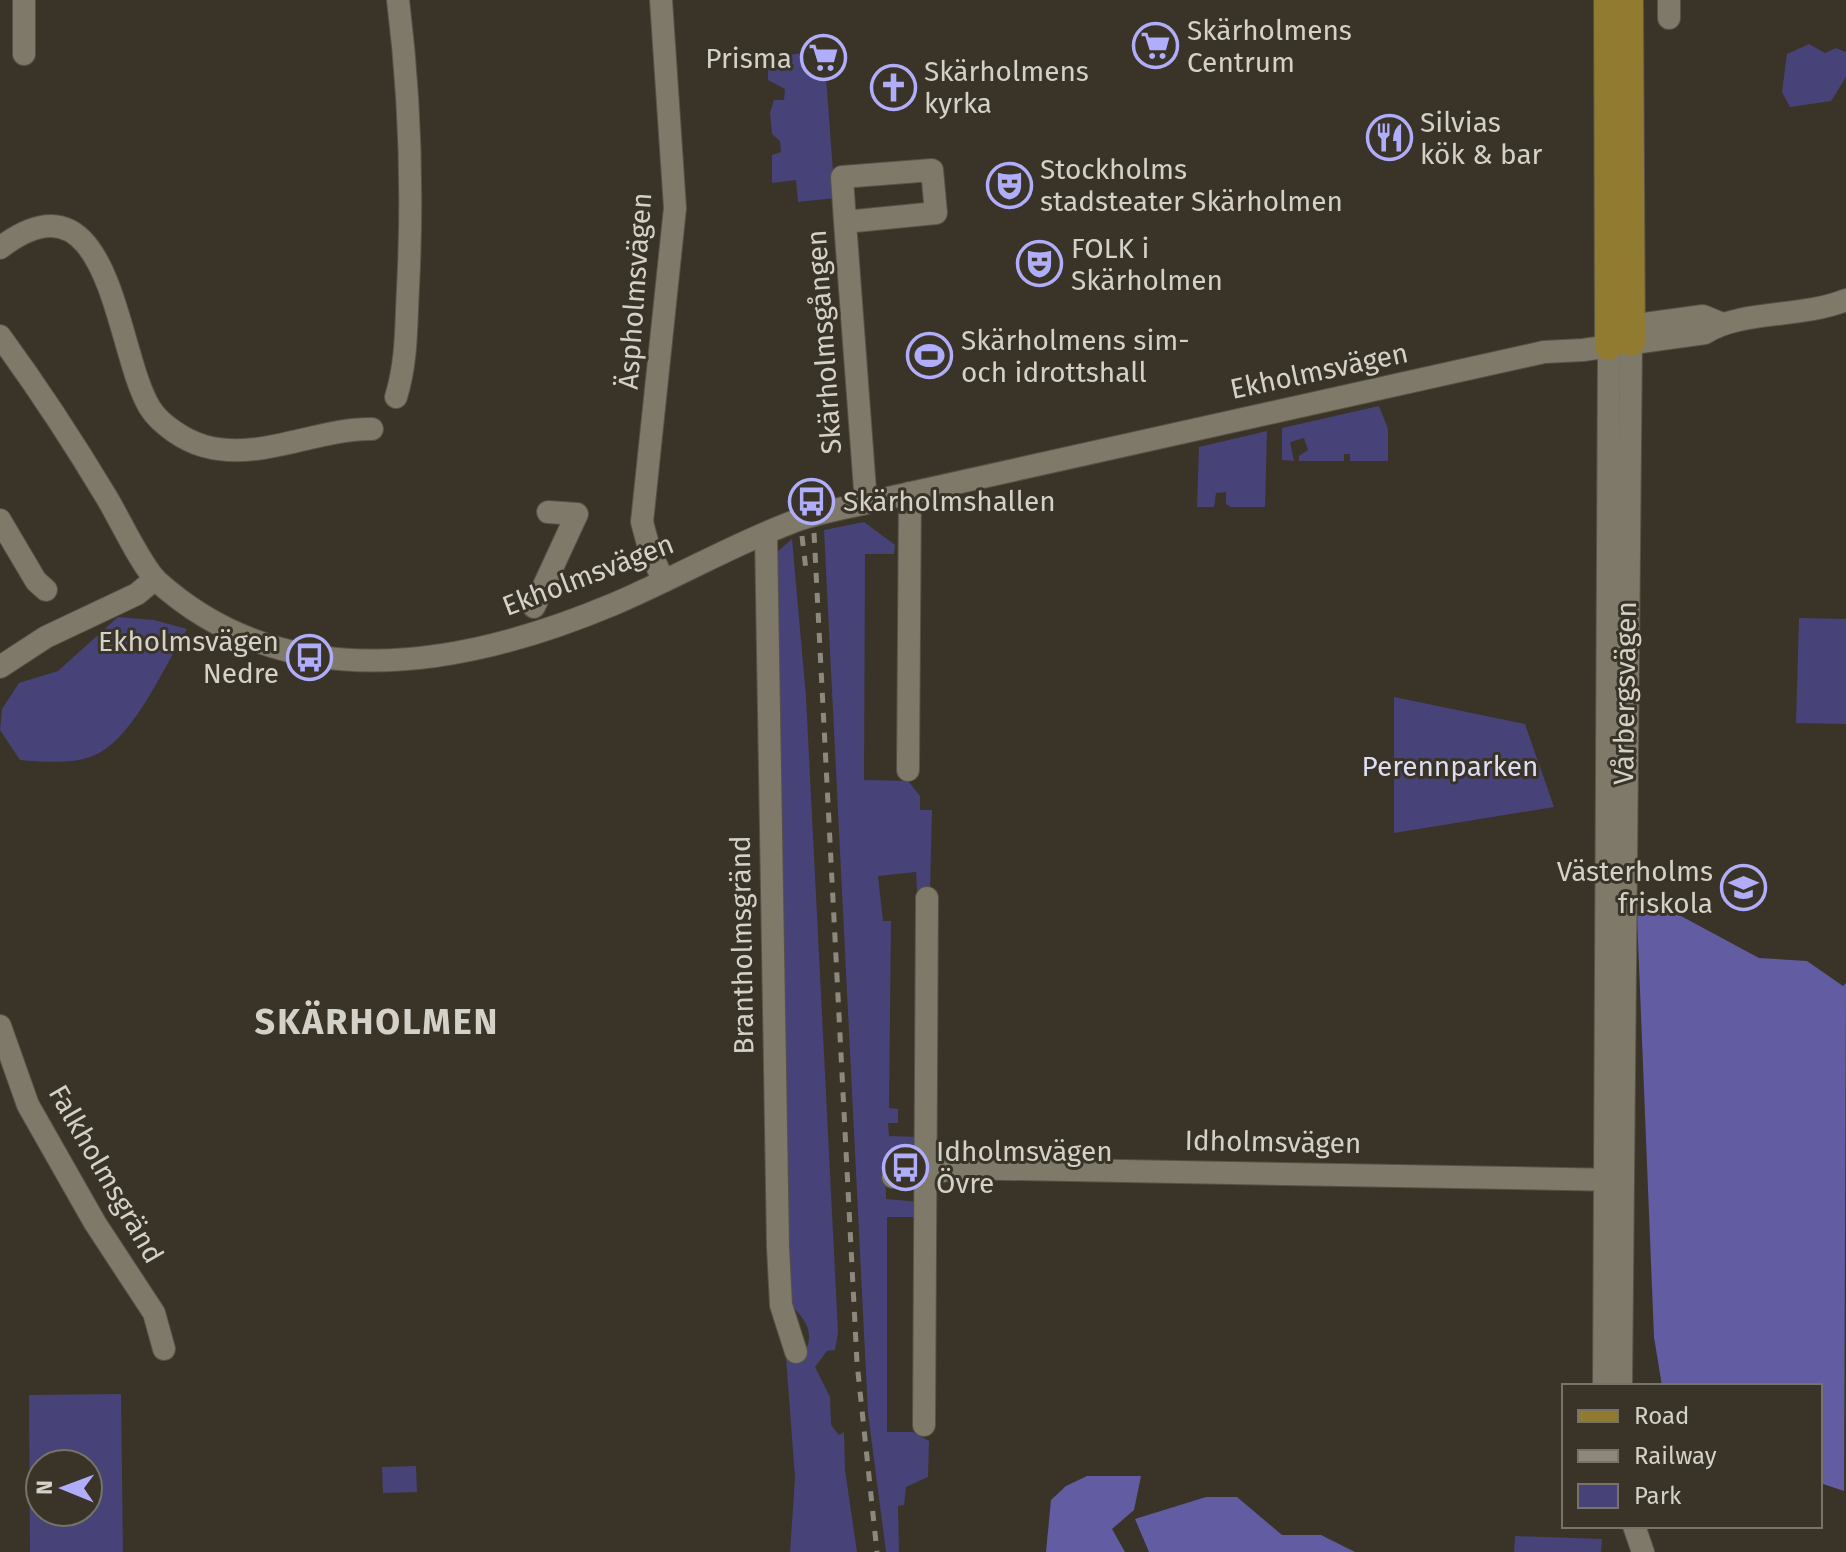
<svg xmlns="http://www.w3.org/2000/svg" width="1846" height="1552" font-family="'Fira Sans',sans-serif">
  <rect width="100%" height="100%" fill="#393427"/>
  <g fill="#474378" fill-rule="evenodd">
    <path d="M1809,44l16,9 11,-5 10,4v25l-15,24 -41,6 -8,-15 5,-38z"/>
    <path d="M824,50l11,148 -37,4 -2,-22 -24,3v-28l9,-3 -1,-11 -8,-7 -2,-21 4,-13h10l1,-11 -17,-9v-22z"/>
    <path d="M1379,406l9,23v32h-38v-7h-6v7h-45v-5l9,-6 -4,-12 -14,4 4,19 -12,-1v-32z"/>
    <path d="M1267,431l-2,76h-34l-5,-3v-12l-10,1 -2,14h-17l2,-60z"/>
    <path d="M864,522l31,23 -1,9h-29l-1,226 44,1 12,15v14h12l-2,81h-13l-1,-19 -38,4 5,45h8l-2,187 9,1v14h-10l1,13 31,1v17l-35,2 1,43 34,3v15h-33v215h26l16,9 -1,36 -22,10 -2,18 -6,1 1,46h-13l-18,-139 -44,-883z"/>
    <path d="M792,539l14,158 32,635 -3,18 -8,1 -12,16 15,30 1,28 8,10 5,-3 1,38 12,82h-67l5,-74 -9,-121 19,-5c11,-22 -2,-34 -16,-50l-12,-750z"/>
    <path d="M118,617l36,3 33,9c-22,36 -51,104 -88,124 -20,12 -56,9 -79,7l-20,-30 2,-21 17,-26 39,-12z"/>
    <path d="M1799,618l47,1v105l-50,-1z"/>
    <path d="M1394,697l131,27 29,83 -160,26z"/>
    <path d="M121,1394l2,158h-93l-1,-157zM40,1464h48v48h-48z"/>
    <path d="M416,1466l1,26 -34,1 -1,-26z"/>
    <path d="M1515,1536l87,3 -1,13h-87z"/>
  </g>
  <g fill="#625ca3">
    <path d="M1668,909l91,49 48,3 36,25 3,-3 -2,508 -24,-8v-97h-158l-8,-49 -17,-421z"/>
    <path d="M1087,1476h54l-7,34 -22,19 13,23h-79l5,-52 15,-14z"/>
    <path d="M1206,1497h31l45,38h39l34,17h-206l-14,-33z"/>
  </g>
  <g fill="none" stroke-linecap="round" stroke-linejoin="round">
    <defs>
      <g id="minor">
        <path d="M661,0l14,208 -33,314 8,30 14,29"/>
        <path d="M1669,0v18"/>
        <path d="M24,54v-54"/>
        <path d="M845,222l91,-9 -4,-43 -90,7 3,45 21,281"/>
        <path d="M0,248c112,-86 115,104 150,160 10,16 35,33 54,38 55,16 113,-18 168,-17"/>
        <path d="M1615,328l88,-12 17,7"/>
        <path d="M0,336c38,52 74,107 107,162 12,20 35,69 50,83 131,118 307,86 457,23 59,-25 116,-58 176,-81 24,-10 51,-14 76,-20l678,-151 39,-2 122,-17c35,-23 97,-15 141,-33"/>
        <path d="M396,397c11,-35 10,-72 12,-109 5,-97 2,-192 -10,-288"/>
        <path d="M0,520l36,61 10,9"/>
        <path d="M766,534l12,713 3,58 15,47"/>
        <path d="M534,607l43,-93 -29,-2"/>
        <path d="M0,667l46,-30 91,-43 18,-15"/>
        <path d="M908,770l2,-277"/>
        <path d="M0,1026l28,79 67,118 59,90 10,36"/>
        <path d="M893,1177l33,-1 28,-8 664,12"/>
        <path d="M1604,1386l5,-1040"/>
        <path d="M1621,1386l10,-1044"/>
        <path d="M924,1425l3,-527"/>
        <path d="M1634,1526l9,26"/>
      </g>
      <g id="major">
        <path d="M1608,0l1,346"/>
        <path d="M1629,0l2,342"/>
      </g>
    </defs>
    <use href="#minor" stroke="#565247" stroke-width="24"/>
    <use href="#major" stroke="#565247" stroke-width="30"/>
    <use href="#minor" stroke="#7f7969" stroke-width="22"/>
    <use href="#major" stroke="#917b31" stroke-width="28"/>
    <g stroke="#8c887d" stroke-width="5" stroke-dasharray="10 10" stroke-linecap="butt">
      <path d="M814,533l43,830 20,189"/>
      <path d="M802,536l4,34"/>
    </g>
  </g>
  <defs>
    <symbol id="supermarket-ring" viewBox="-11 -11 22 22"><circle r="9.5" fill="#393427" stroke="#b0adfa" stroke-width="1.5"/><path d="M-6-5.5h2.5l.6 2H6L4.5 2H-2.5L-4.4-4H-6ZM-1.5 3.2a1.3 1.3 0 1 0 .1 0ZM3 3.2a1.3 1.3 0 1 0 .1 0Z" fill="#b0adfa"/></symbol>
    <symbol id="church-ring" viewBox="-11 -11 22 22"><circle r="9.5" fill="#393427" stroke="#b0adfa" stroke-width="1.5"/><path d="M-1.2-6h2.4v3.5h3.3v2.4h-3.3V6h-2.4V-.1h-3.3v-2.4h3.3Z" fill="#b0adfa"/></symbol>
    <symbol id="restaurant-ring" viewBox="-11 -11 22 22"><circle r="9.5" fill="#393427" stroke="#b0adfa" stroke-width="1.5"/><path d="M-5-6h1v4h1v-4h1v4h1v-4h1v5L-1.5 .5V6h-2V.5L-5-1ZM5-6V6H3V1.5H1.5Q1.5-4 5-6Z" fill="#b0adfa"/></symbol>
    <symbol id="theatre-ring" viewBox="-11 -11 22 22"><circle r="9.5" fill="#393427" stroke="#b0adfa" stroke-width="1.5"/><path d="M-5-5.5Q0-4 5-5.5V0Q5 5 0 6Q-5 5-5 0ZM-3.3-2.5H-1v1.5H-3.3ZM1-2.5H3.3v1.5H1ZM-2.8 1Q0 5.5 2.8 1Z" fill="#b0adfa"/></symbol>
    <symbol id="stadium-ring" viewBox="-11 -11 22 22"><circle r="9.5" fill="#393427" stroke="#b0adfa" stroke-width="1.5"/><path d="M0-5a6.5 5 0 1 0 0 10a6.5 5 0 1 0 0-10ZM-3.5-1.8h7v3.6h-7Z" fill="#b0adfa"/></symbol>
    <symbol id="bus-ring" viewBox="-11 -11 22 22"><circle r="9.5" fill="#393427" stroke="#b0adfa" stroke-width="1.5"/><path d="M-5-6H5V4H4V6H2V4H-2V6H-4V4H-5ZM-3.5-4V0h7V-4ZM-3.5 1.2v1.5H-2V1.2ZM2 1.2v1.5H3.5V1.2Z" fill="#b0adfa"/></symbol>
    <symbol id="school-ring" viewBox="-11 -11 22 22"><circle r="9.5" fill="#393427" stroke="#b0adfa" stroke-width="1.5"/><path d="M0-5L7-2L0 1L-7-2ZM-4 1L0 2.5L4 1V4Q0 6-4 4Z" fill="#b0adfa"/></symbol>
  </defs>
  <g fill-rule="evenodd">
    <use href="#supermarket-ring" x="1130" y="20" width="51" height="51"/>
    <use href="#supermarket-ring" x="798" y="32" width="51" height="51"/>
    <use href="#church-ring" x="868" y="62" width="51" height="51"/>
    <use href="#restaurant-ring" x="1364" y="112" width="51" height="51"/>
    <use href="#theatre-ring" x="984" y="160" width="51" height="51"/>
    <use href="#theatre-ring" x="1014" y="238" width="51" height="51"/>
    <use href="#stadium-ring" x="904" y="330" width="51" height="51"/>
    <use href="#bus-ring" x="786" y="476" width="51" height="51"/>
    <use href="#bus-ring" x="284" y="632" width="51" height="51"/>
    <use href="#school-ring" x="1718" y="862" width="51" height="51"/>
    <use href="#bus-ring" x="880" y="1142" width="51" height="51"/>
  </g>
  <g text-anchor="middle" dominant-baseline="central" stroke-width="6" stroke-linejoin="round" paint-order="stroke">
    <g font-size="28" fill="#d4d1c9" stroke="#393427" text-anchor="start">
      <text x="1187" y="30">Skärholmens<tspan x="1187" dy="32">Centrum</tspan></text>
      <text x="792" y="58" text-anchor="end">Prisma</text>
      <text x="924" y="71">Skärholmens<tspan x="924" dy="32">kyrka</tspan></text>
      <text x="1420" y="122">Silvias<tspan x="1420" dy="32">kök &amp; bar</tspan></text>
      <text x="1040" y="169">Stockholms<tspan x="1040" dy="32">stadsteater Skärholmen</tspan></text>
      <text x="1071" y="248">FOLK i<tspan x="1071" dy="32">Skärholmen</tspan></text>
      <text x="961" y="340">Skärholmens sim-<tspan x="961" dy="32">och idrottshall</tspan></text>
      <text x="843" y="501">Skärholmshallen</text>
      <text x="279" y="641" text-anchor="end">Ekholmsvägen<tspan x="279" dy="32">Nedre</tspan></text>
      <text x="1713" y="871" text-anchor="end">Västerholms<tspan x="1713" dy="32">friskola</tspan></text>
      <text x="936" y="1151">Idholmsvägen<tspan x="936" dy="32">Övre</tspan></text>
    </g>
    <g font-size="28" fill="#d4d1c9" stroke="#393427">
      <text transform="translate(635 291) rotate(-86)">Äspholmsvägen</text>
      <text transform="translate(824 342) rotate(-94)">Skärholmsgången</text>
      <text transform="translate(1319 371) rotate(-12)">Ekholmsvägen</text>
      <text transform="translate(588 575) rotate(-21)">Ekholmsvägen</text>
      <text transform="translate(1625 693) rotate(-89)">Vårbergsvägen</text>
      <text transform="translate(742 945) rotate(-91)">Brantholmsgränd</text>
      <text transform="translate(1273 1142) rotate(1)">Idholmsvägen</text>
      <text transform="translate(106 1174) rotate(60)">Falkholmsgränd</text>
    </g>
    <g font-size="28" fill="#dedef2" stroke="#393427">
      <text x="1450" y="766">Perennparken</text>
    </g>
    <g font-size="36" font-weight="bold" letter-spacing="2" fill="#d4d1c9" stroke="#393427">
      <text x="377" y="1022">SKÄRHOLMEN</text>
    </g>
  </g>
  <rect x="1562" y="1384" width="260" height="144" fill="#393427" stroke="#777368" stroke-width="2"/>
  <rect x="1578" y="1410" width="40" height="12" fill="#917b31" stroke="#777368" stroke-width="2"/>
  <text x="1634" y="1424" font-size="24" fill="#d4d1c9">Road</text>
  <rect x="1578" y="1450" width="40" height="12" fill="#8c887d" stroke="#777368" stroke-width="2"/>
  <text x="1634" y="1464" font-size="24" fill="#d4d1c9">Railway</text>
  <rect x="1578" y="1484" width="40" height="24" fill="#474378" stroke="#777368" stroke-width="2"/>
  <text x="1634" y="1504" font-size="24" fill="#d4d1c9">Park</text>
  <g transform="translate(64 1488) rotate(271)"><circle r="38" fill="#393427" stroke="#777368" stroke-width="2"/>
  <path d="M0-6L14 30L0 20L-14 30Z" fill="#b0adfa"/>
  <text y="-12" font-size="22" font-weight="bold" text-anchor="middle" fill="#d4d1c9">N</text>
  </g>
</svg>
